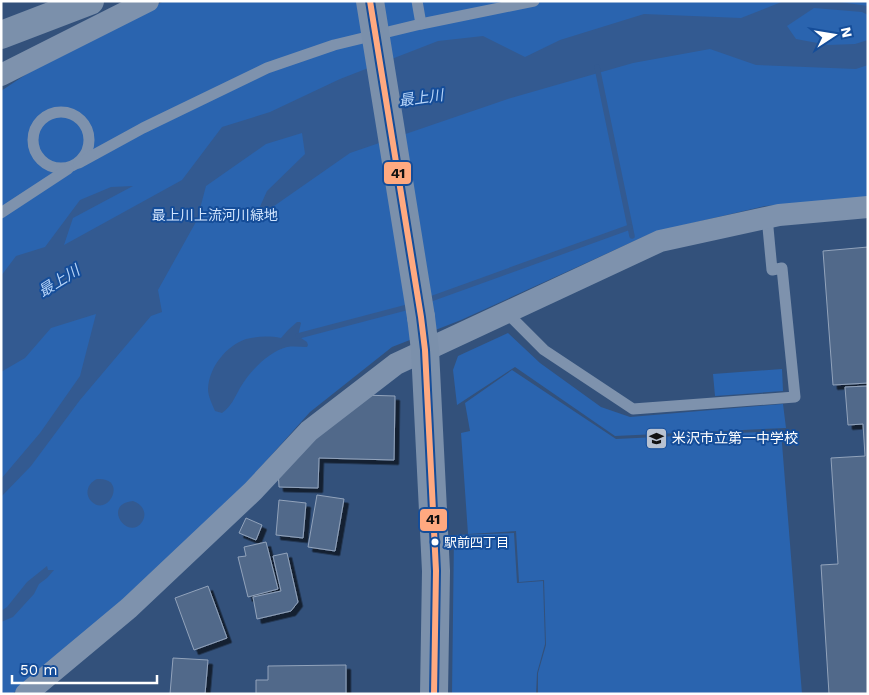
<svg xmlns="http://www.w3.org/2000/svg" width="869" height="695" font-family="'Work Sans','Noto Sans JP',sans-serif">
  <defs>
    <filter id="shadow"><feDropShadow dx="4.5" dy="4.5" stdDeviation="0" flood-color="#0009"/></filter>
  </defs>
  <rect width="100%" height="100%" fill="#33517b"/>
  <g fill="#2a64af">
    <path d="M164,1h704v197l-103,8 -111,26 -193,88 -69,27 -82,65 -69,77 -117,115 -112,90h-11v-603l45,-30z"/>
    <path d="M508,333l32,30 61,44 29,10 153,-13 3,24 -171,8 -100,-69 -58,38 -4,-35 5,-14z"/>
    <path d="M782,369l1,22 -68,5 -2,-22z"/>
    <path d="M512,370l104,69 165,-8 21,263h-264v-21l8,-28 -2,-65 -25,2 -3,-51 -48,3 -7,-101 9,-2 -5,-28z"/>
    <path d="M514,533l3,50 26,-2 2,63 -8,29 -1,21h-84l2,-159z"/>
  </g>
  <g fill="#335a91">
    <path d="M784,1h49l35,5v9l-6,-3 -48,-4 -27,18 9,13 32,6 27,-1 13,-4v25l-12,4 -100,-4 -46,-16 -77,14 -122,35 -161,55 -96,67 13,-29 38,-37 -3,-21 -36,11 -60,42 -9,34 -39,70 4,22 -11,4 -71,84 -49,66 -30,31v-18l39,-46 40,-57 16,-62 -45,14 -26,30 -24,14v-96l15,-20 29,-9 35,-47 31,-13 22,-1 -60,32 -9,27 118,-65 40,-53 48,-15 70,-33 98,-38 45,-5 42,21 35,-17 84,-26 97,4z"/>
    <path d="M297,322h3l1,1 -3,13 9,6 1,3 -1,2c-7,0 -13,-1 -20,0 -19,5 -37,24 -47,41 -5,9 -9,19 -18,25l-7,-2c-3,-7 -7,-15 -7,-22 1,-22 18,-43 38,-50 12,-3 24,-3 35,-1l7,-8z"/>
    <path d="M97,479c32,-2 11,40 -6,22 -7,-8 -3,-18 6,-22z"/>
    <path d="M133,501c9,3 15,12 9,21 -14,20 -41,-18 -9,-21z"/>
    <path d="M47,566l1,4h6l-7,8 -8,6 -5,10 -21,23 -12,5v-11l6,-4 20,-25z"/>
  </g>
  <g fill="none" stroke-linecap="round" stroke-linejoin="round">
    <g stroke="#335a91" stroke-width="5.5">
      <path d="M597,67l35,169"/>
      <path d="M425,301l205,-74"/>
      <path d="M298,336l114,-30"/>
    </g>
  </g>
  <g fill="#51698a" stroke="#92a3bb" filter="url(#shadow)">
    <path d="M868,247v136l-35,2 -10,-134z"/>
    <path d="M868,386v308h-39l-8,-129 17,-1 -7,-106 34,-2 -2,-32 -15,1 -3,-38z"/>
    <path d="M362,395l33,1 -1,64 -75,-2 -1,30 -39,-1 -1,-19z"/>
    <path d="M317,495l27,4 -9,52 -27,-4z"/>
    <path d="M279,500l27,3 -3,35 -27,-3z"/>
    <path d="M246,518l16,7 -6,15 -17,-7z"/>
    <path d="M266,542l12,47 -30,8 -10,-40 8,-1 -2,-9z"/>
    <path d="M287,553l11,49 -7,9 -34,8 -4,-22 28,-6 -8,-35z"/>
    <path d="M208,586l19,52 -33,12 -19,-52z"/>
    <path d="M173,658l35,2 -3,34h-35z"/>
    <path d="M346,665v29h-90v-14h12v-14z"/>
  </g>
  <g fill="none" stroke-linecap="round" stroke-linejoin="round">
    <g stroke="#7e92ad" stroke-width="11">
      <path d="M421,24l113,-23"/>
      <circle cx="61" cy="140" r="28"/>
      <path d="M79,163l64,-35 124,-60 67,-23 87,-21 -4,-23"/>
      <path d="M1,213l67,-44"/>
      <path d="M507,313l37,37 89,59 162,-12 -13,-129 -10,2 -5,-53"/>
    </g>
    <g stroke="#7e92ad" stroke-width="22">
      <path d="M1,75l147,-74"/>
      <path d="M26,694l103,-86 124,-117 56,-60 87,-67 264,-123 119,-26 89,-8"/>
    </g>
    <g stroke="#7b90ab" stroke-width="28">
      <path d="M1,35l89,-34"/>
      <path d="M421,317l4,33 11,221 -2,123"/>
    </g>
    <path stroke="#7b90ab" stroke-width="28" d="M370,1l51,316"/>
    <defs>
      <path id="bus-1" d="M370,1l51,316 4,33 11,221 -2,123"/>
    </defs>
    <use href="#bus-1" stroke="#154d99" stroke-width="10"/>
    <use href="#bus-1" stroke="#ffa980" stroke-width="6"/>
  </g>
  <defs>
    <symbol id="school-square" viewBox="-11 -11 22 22"><rect x="-9" y="-9" width="18" height="18" rx="4" fill="#b8c2d1" stroke="#154d99"/><path d="M0-5L7-2L0 1L-7-2ZM-4 1L0 2.5L4 1V4Q0 6-4 4Z" fill="#111"/></symbol>
  </defs>
  <g fill-rule="evenodd">
    <use href="#school-square" x="644" y="426" width="25" height="25"/>
  </g>
  <circle fill="#fff" stroke="#154d99" stroke-width="2" cx="435" cy="542" r="4.5"/>
  <g text-anchor="middle" dominant-baseline="central" stroke-width="4" stroke-linejoin="round" paint-order="stroke">
    <g font-size="13" fill="#fff" stroke="#154d99" text-anchor="start">
      <text x="444" y="542">駅前四丁目</text>
    </g>
    <g font-size="14" fill="#d1e4fd" stroke="#154d99">
      <text x="215" y="215">最上川上流河川緑地</text>
    </g>
    <g font-size="14" fill="#fff" stroke="#154d99" text-anchor="start">
      <text x="672" y="438">米沢市立第一中学校</text>
    </g>
    <g font-size="15" font-style="italic" fill="#b6d4f9" stroke="#154d99">
      <text transform="translate(421 98) rotate(-8)">最上川</text>
      <text transform="translate(59 281) rotate(-32)">最上川</text>
    </g>
  </g>
  <g stroke="#154d99" stroke-width="2">
    <rect x="383" y="161" width="29" height="24" rx="5" fill="#ffa980"/>
    <rect x="419" y="508" width="29" height="24" rx="5" fill="#ffa980"/>
  </g>
  <g font-size="14" text-anchor="middle" font-weight="bold" fill="#111">
    <text x="398" y="178">41</text>
    <text x="433" y="524">41</text>
  </g>
  <rect width="869" height="695" fill="none" stroke="#ffffff" stroke-width="5"/>
  <g transform="translate(834 35) rotate(78)" stroke="#154d99" stroke-width="4" paint-order="stroke">
  <path d="M0-4L9 19L0 12L-9 19Z" fill="#ffffff"/>
  <text y="-8" font-size="14" font-weight="bold" text-anchor="middle" fill="#ffffff">N</text>
  </g>
  <path d="M12 675v8h145v-8" fill="none" stroke="#ffffff" stroke-width="2.5"/>
  <text x="20" y="675" font-size="15" fill="#ffffff" stroke="#154d99" stroke-width="4" paint-order="stroke">50 m</text>
</svg>
